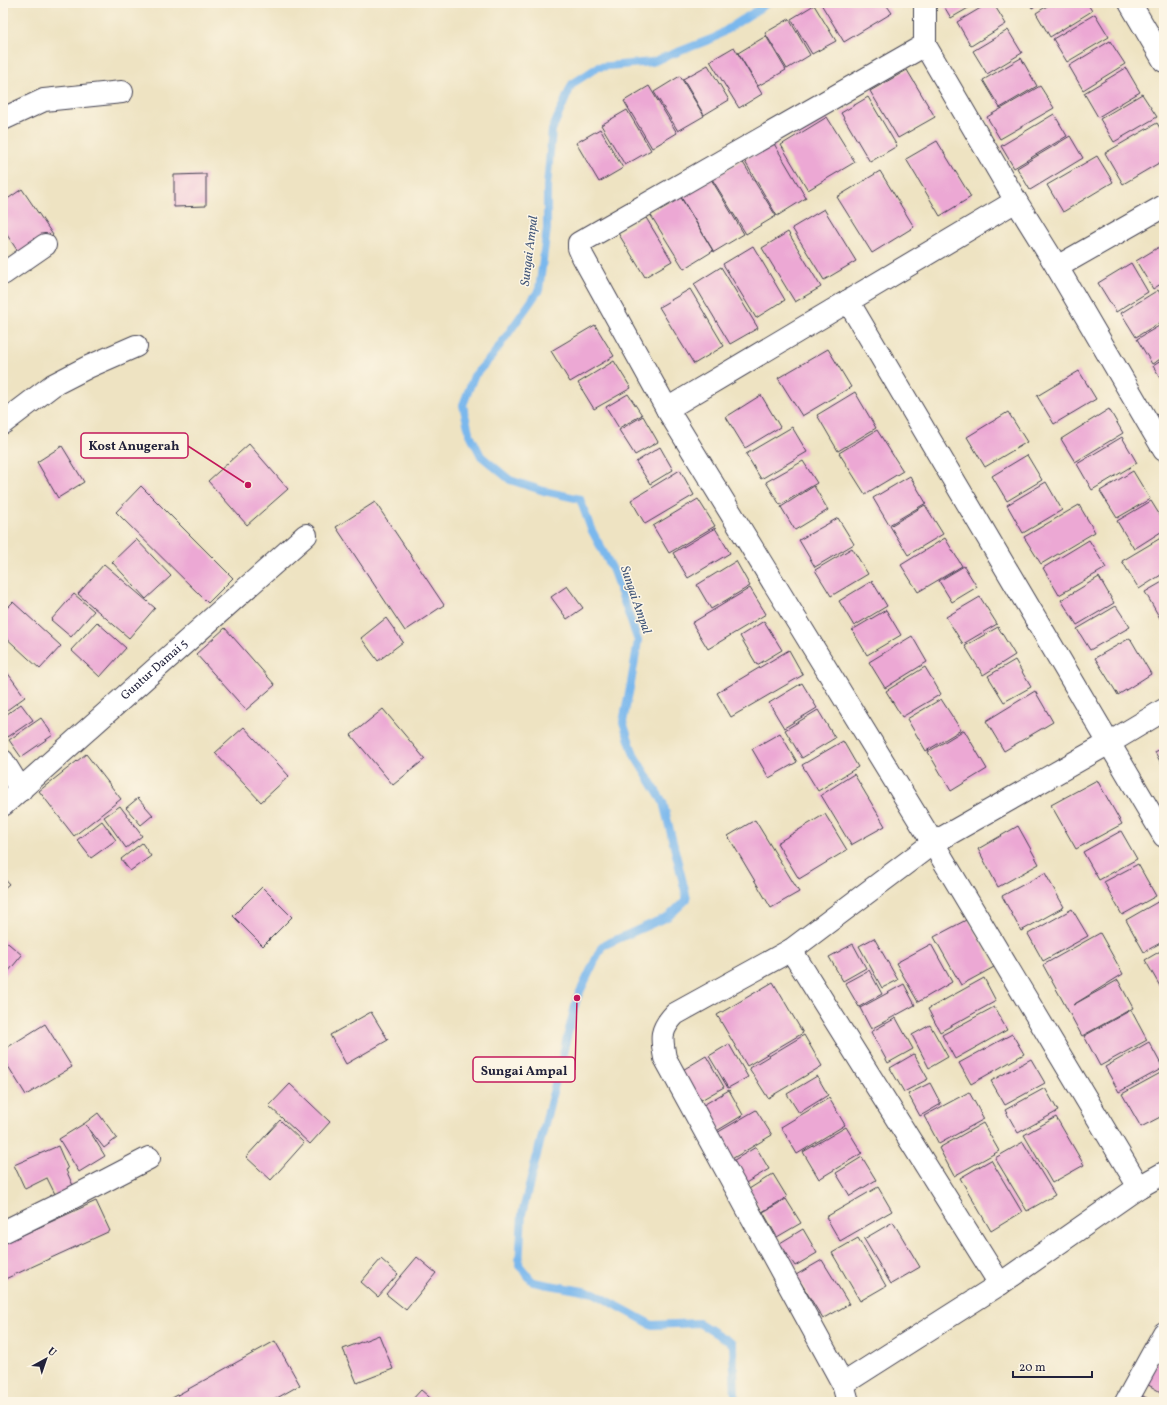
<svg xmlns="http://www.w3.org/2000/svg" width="1167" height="1405" font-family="Vollkorn,serif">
  <rect width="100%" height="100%" fill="#fcf5e5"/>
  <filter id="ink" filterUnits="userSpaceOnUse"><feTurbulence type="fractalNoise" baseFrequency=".025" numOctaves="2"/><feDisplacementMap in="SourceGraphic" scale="8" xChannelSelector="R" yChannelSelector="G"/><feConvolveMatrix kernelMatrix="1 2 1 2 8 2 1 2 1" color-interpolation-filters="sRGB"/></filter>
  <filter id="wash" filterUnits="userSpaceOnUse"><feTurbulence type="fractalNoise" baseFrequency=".012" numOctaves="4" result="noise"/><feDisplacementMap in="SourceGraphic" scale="16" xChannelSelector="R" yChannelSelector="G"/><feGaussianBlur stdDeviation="0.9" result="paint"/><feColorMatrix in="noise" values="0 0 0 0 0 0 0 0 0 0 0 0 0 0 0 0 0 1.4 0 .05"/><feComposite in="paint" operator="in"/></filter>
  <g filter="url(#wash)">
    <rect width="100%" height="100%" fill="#eee3c2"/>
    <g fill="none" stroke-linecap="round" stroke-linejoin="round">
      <path stroke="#7ab8ed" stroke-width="8" d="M737,1402l-2,-7 -2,-51 -34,-21 -47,2 -58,-32 -61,-11 -14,-17 3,-51 55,-216 25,-52 67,-30 18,-17 -24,-97 -29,-47 -11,-33 8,-39 7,-42 -26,-73 -21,-39 -11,-30 -36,-8 -34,-11 -29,-24 -12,-24 -6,-27 11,-29 19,-21 46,-65 8,-61v-43l5,-56 20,-46 26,-17 54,-5 62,-24 54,-35"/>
    </g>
    <g id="blocks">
      <g fill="#eca8d4">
        <path d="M823,3h62l7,10 -48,29 -23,-38z"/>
        <path d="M942,3h35l-26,15z"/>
        <path d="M989,3h4l13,21 -35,22 -14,-24z"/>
        <path d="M1029,3h12l-9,5z"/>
        <path d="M1052,3h35l5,8 -42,26 -14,-24z"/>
        <path d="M1159,3h5v8z"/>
        <path d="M814,5l22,36 -24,13 -21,-35z"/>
        <path d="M1095,14l14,23 -42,25 -14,-23z"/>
        <path d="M789,19l21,36 -23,14 -22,-36z"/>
        <path d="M1008,30l14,23 -35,21 -14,-23z"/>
        <path d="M766,36l20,34 -28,16 -20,-33z"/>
        <path d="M1110,41l15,23 -42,26 -14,-24z"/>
        <path d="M734,47l28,47 -23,14 -29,-47z"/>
        <path d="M1021,58l16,28 -37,22 -17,-28z"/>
        <path d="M708,65l21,35 -25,15 -21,-36z"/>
        <path d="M1126,68l14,24 -42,25 -14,-24z"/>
        <path d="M907,70l28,47 -37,21 -28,-47z"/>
        <path d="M680,76l24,40 -26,15 -24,-39z"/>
        <path d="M649,86l28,47 -25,15 -28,-47z"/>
        <path d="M1040,86l14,22 -54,31 -13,-22z"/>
        <path d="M1142,94l15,23 -43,25 -14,-23z"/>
        <path d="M868,97l29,49 -27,16 -29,-49z"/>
        <path d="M627,110l24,40 -26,15 -24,-40z"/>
        <path d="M1054,114l13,22 -53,32 -13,-22z"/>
        <path d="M827,117l28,45 -47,28 -27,-45z"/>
        <path d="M1157,123l7,12v25l-41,24 -18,-31z"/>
        <path d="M600,129l23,39 -24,14 -23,-39z"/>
        <path d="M1070,136l13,22 -53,32 -13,-22z"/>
        <path d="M937,141l34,56 -31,19 -34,-57z"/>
        <path d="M773,142l33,56 -29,18 -33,-56z"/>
        <path d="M1097,156l16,26 -50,30 -16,-27z"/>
        <path d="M742,161l34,55 -30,18 -34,-55z"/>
        <path d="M880,171l34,56 -42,26 -35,-56z"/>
        <path d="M206,174v32l-32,1v-32z"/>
        <path d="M711,179l33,55 -30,18 -33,-55z"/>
        <path d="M22,189l31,46 -32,21 -18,-27v-27z"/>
        <path d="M680,196l33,55 -29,18 -34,-55z"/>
        <path d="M824,209l32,52 -32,19 -32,-52z"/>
        <path d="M645,216l27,45 -27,16 -27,-44z"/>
        <path d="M788,232l33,55 -26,15 -33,-54z"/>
        <path d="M1164,244v38l-11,7 -17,-28z"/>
        <path d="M753,246l32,54 -29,18 -33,-54z"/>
        <path d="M1131,263l17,29 -32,20 -18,-29z"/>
        <path d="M721,267l37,61 -28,16 -36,-60z"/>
        <path d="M690,289l34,57 -30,18 -35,-57z"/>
        <path d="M1158,290l6,10v20l-28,17 -15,-24z"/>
        <path d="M1164,323v34l-12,7 -15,-25z"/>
        <path d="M595,325l19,31 -44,26 -19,-31z"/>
        <path d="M828,349l23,38 -49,29 -24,-38z"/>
        <path d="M1164,359v24l-11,-17z"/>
        <path d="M614,361l17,27 -37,21 -16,-26z"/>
        <path d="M1079,371l17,28 -42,25 -17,-28z"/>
        <path d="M855,392l21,36 -38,23 -21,-36z"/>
        <path d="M628,394l14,21 -23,13 -13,-21z"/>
        <path d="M761,395l19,32 -35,21 -19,-31z"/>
        <path d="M1109,409l14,24 -48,29 -14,-23z"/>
        <path d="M1008,412l19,30 -42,25 -18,-30z"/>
        <path d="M643,416l15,26 -23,13 -16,-25z"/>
        <path d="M792,427l15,25 -46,27 -15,-25z"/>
        <path d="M877,430l26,41 -38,23 -26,-41z"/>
        <path d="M1122,437l15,26 -45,27 -15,-26z"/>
        <path d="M249,444l39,45 -41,36 -39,-44z"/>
        <path d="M62,446l22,36 -26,16 -21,-36z"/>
        <path d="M660,447l13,23 -23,14 -14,-22z"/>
        <path d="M1027,455l15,25 -35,21 -15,-25z"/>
        <path d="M803,461l14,22 -37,22 -14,-23z"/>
        <path d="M680,470l14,25 -49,29 -14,-24z"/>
        <path d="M1133,471l17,28 -33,19 -17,-27z"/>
        <path d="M910,476l16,27 -37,22 -16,-27z"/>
        <path d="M1046,482l16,28 -39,23 -16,-28z"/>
        <path d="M141,486l92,92 -25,25 -92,-91z"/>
        <path d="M814,486l14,24 -33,20 -14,-23z"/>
        <path d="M698,499l17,27 -46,27 -16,-27z"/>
        <path d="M1151,501l13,21v8l-30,19 -17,-28z"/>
        <path d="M375,502l69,103 -39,26 -69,-104z"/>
        <path d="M925,505l18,29 -35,21 -18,-29z"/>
        <path d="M1079,505l16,27 -54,32 -17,-27z"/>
        <path d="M838,518l16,26 -39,23 -16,-27z"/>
        <path d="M715,528l15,25 -42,25 -15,-25z"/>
        <path d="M1164,536v37l-25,16 -17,-28z"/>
        <path d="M945,538l17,28 -44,26 -17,-27z"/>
        <path d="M136,539l35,37 -25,23 -34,-37z"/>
        <path d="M1089,540l17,28 -47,27 -16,-27z"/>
        <path d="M852,548l16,26 -37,22 -16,-26z"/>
        <path d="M736,561l14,25 -39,23 -14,-24z"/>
        <path d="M104,564l51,44 -26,30 -51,-44z"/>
        <path d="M964,566l13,21 -25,15 -13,-21z"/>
        <path d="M1099,577l15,26 -37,22 -16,-25z"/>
        <path d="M872,581l15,25 -33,20 -15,-25z"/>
        <path d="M1164,581v37l-3,2 -16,-28z"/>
        <path d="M567,586l16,22 -16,11 -16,-22z"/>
        <path d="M750,588l16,26 -58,35 -16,-26z"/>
        <path d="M74,594l20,17 -23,26 -20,-17z"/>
        <path d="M980,597l17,27 -34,20 -17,-27z"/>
        <path d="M13,602l48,44 -21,23 -37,-34v-23z"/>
        <path d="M1116,606l14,21 -40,23 -13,-21z"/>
        <path d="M886,610l15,25 -34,20 -15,-25z"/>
        <path d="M386,618l17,24 -25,19 -17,-23z"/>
        <path d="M764,621l18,29 -25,15 -17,-29z"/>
        <path d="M97,622l29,26 -26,29 -29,-27z"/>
        <path d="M998,627l17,28 -32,20 -18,-29z"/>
        <path d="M225,628l50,57 -29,25 -50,-56z"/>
        <path d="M912,636l15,26 -42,26 -16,-26z"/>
        <path d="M1130,638l21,36 -33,21 -23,-37z"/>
        <path d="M789,650l14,25 -72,42 -14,-24z"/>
        <path d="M1015,660l16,27 -27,15 -16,-26z"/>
        <path d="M925,667l16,27 -39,23 -16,-26z"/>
        <path d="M4,668l21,29 -22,16v-44z"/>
        <path d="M802,683l15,25 -33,20 -15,-25z"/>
        <path d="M1035,691l18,31 -49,29 -18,-30z"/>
        <path d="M941,699l20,31 -35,21 -19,-32z"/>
        <path d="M21,704l12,16 -25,17 -5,-7v-13z"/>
        <path d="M383,709l42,50 -32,26 -42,-50z"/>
        <path d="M818,710l17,28 -33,20 -17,-28z"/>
        <path d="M41,718l12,17 -32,22 -12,-17z"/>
        <path d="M244,727l45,49 -28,26 -46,-49z"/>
        <path d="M964,730l23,39 -36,22 -23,-39z"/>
        <path d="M780,733l17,29 -28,16 -17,-29z"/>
        <path d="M843,741l15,26 -40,24 -16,-26z"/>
        <path d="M1164,747v22l-9,-17z"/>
        <path d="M86,754l35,45 -47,37 -35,-45z"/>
        <path d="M854,774l31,52 -34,19 -30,-50z"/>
        <path d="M1097,780l25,44 -46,25 -25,-44z"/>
        <path d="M138,798l15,17 -12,10 -15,-17z"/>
        <path d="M120,806l22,30 -16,12 -22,-31z"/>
        <path d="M825,814l22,36 -48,29 -22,-36z"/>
        <path d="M755,820l44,72 -28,16 -43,-72z"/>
        <path d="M102,821l14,19 -25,18 -14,-18z"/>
        <path d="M1018,826l21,38 -41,23 -20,-38z"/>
        <path d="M1121,831l16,28 -38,21 -16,-28z"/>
        <path d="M142,843l9,13 -21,15 -9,-12z"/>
        <path d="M1138,864l18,32 -34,19 -18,-33z"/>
        <path d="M1045,873l19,34 -43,24 -19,-35z"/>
        <path d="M3,877l6,7 -6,5z"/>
        <path d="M262,887l30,30 -29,29 -30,-30z"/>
        <path d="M1161,900l3,5v36l-20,11 -18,-32z"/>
        <path d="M1072,909l16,27 -45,25 -15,-27z"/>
        <path d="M968,919l26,48 -33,18 -27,-48z"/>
        <path d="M1100,933l23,41 -50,31 45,-25 15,28 -51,28 -39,-71z"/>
        <path d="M874,938l24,42 -16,8 -23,-42z"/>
        <path d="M3,939l19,16 -19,23z"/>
        <path d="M853,944l13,24 -23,13 -14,-24z"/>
        <path d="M931,944l21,38 -34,20 -22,-39z"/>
        <path d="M1164,949v38l-3,1 -16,-28z"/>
        <path d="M869,970l13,24 -23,13 -14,-24z"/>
        <path d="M984,978l12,23 -56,31 -12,-23z"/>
        <path d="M773,982l30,51 -56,33 -30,-51z"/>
        <path d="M904,984l11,21 -44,24 -11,-21z"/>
        <path d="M994,1007l13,23 -52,29 -13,-24z"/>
        <path d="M1131,1010l16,30 -47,26 -16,-30z"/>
        <path d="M371,1012l17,28 -42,24 -16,-29z"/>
        <path d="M896,1018l17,31 -25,14 -17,-31z"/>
        <path d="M45,1024l27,43 -46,28 -23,-37v-8z"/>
        <path d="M930,1025l18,32 -19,11 -17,-33z"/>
        <path d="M1012,1034l12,20 -53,30 -12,-21z"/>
        <path d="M804,1035l18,31 -54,32 -19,-30z"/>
        <path d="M1149,1042l14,26 -44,24 -14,-25z"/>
        <path d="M729,1044l19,33 -20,11 -19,-32z"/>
        <path d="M914,1054l14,25 -24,13 -14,-24z"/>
        <path d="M706,1056l18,31 -30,17 -18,-30z"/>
        <path d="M1031,1059l14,24 -40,22 -14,-24z"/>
        <path d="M1164,1071v44l-23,12 -19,-33z"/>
        <path d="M817,1076l11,19 -29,18 -12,-19z"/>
        <path d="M930,1083l11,21 -21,12 -12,-22z"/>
        <path d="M3,1084l4,6 -4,2z"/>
        <path d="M290,1084l40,38 -20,22 -41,-38z"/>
        <path d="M1045,1088l13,23 -40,22 -13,-23z"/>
        <path d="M729,1090l14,25 -28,17 -15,-25z"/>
        <path d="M969,1092l15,27 -45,25 -15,-28z"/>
        <path d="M829,1098l16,27 -48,29 -16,-27z"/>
        <path d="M756,1110l16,25 -42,25 -15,-26z"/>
        <path d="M98,1113l19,25 -13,10 -18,-23 19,31 -26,16 -20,-33 26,-16z"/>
        <path d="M1056,1117l28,48 -32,18 -28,-48z"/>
        <path d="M280,1120l24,23 -33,37 -25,-23z"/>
        <path d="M983,1123l16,28 -45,25 -15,-28z"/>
        <path d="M846,1127l16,26 -43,26 -16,-27z"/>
        <path d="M1164,1127v9l-4,-6z"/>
        <path d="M1023,1142l32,53 -28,16 -32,-53z"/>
        <path d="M58,1146l10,23 -2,1 9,20 -18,8 -10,-20 -22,11 -11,-24z"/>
        <path d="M756,1147l13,22 -25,15 -13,-22z"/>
        <path d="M862,1157l14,23 -26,16 -14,-23z"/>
        <path d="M991,1160l31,52 -31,19 -31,-53z"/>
        <path d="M773,1174l14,23 -25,15 -13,-23z"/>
        <path d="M878,1187l14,24 -52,30 -14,-24z"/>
        <path d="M786,1199l15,24 -24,14 -14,-25z"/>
        <path d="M96,1201l14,30 -107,49v-36z"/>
        <path d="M893,1222l27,45 -29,17 -27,-45z"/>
        <path d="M803,1229l14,24 -22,13 -15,-23z"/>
        <path d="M858,1238l28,48 -26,15 -28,-48z"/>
        <path d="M417,1257l19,16 -30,37 -20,-16z"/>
        <path d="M381,1259l17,15 -20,23 -17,-15z"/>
        <path d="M822,1260l27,44 -26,15 -27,-44z"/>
        <path d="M379,1335l14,34 -36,14 -14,-34z"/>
        <path d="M275,1341l25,44 -30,17h-105z"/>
        <path d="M1159,1359l5,3v32l-19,-11z"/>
        <path d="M421,1390l14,12h-25z"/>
        <path d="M1143,1396l11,6h-15z"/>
      </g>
    </g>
  </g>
  <g filter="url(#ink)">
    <use href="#blocks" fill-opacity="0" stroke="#413f4f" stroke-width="1"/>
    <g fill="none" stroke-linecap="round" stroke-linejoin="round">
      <defs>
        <g id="street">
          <path d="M925,3v42l91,156 41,66 107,183"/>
          <path d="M1130,3l34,58"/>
          <path d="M925,45l-346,198v5l4,9 84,152 266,434 206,344"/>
          <path d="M3,119l41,-19 78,-8"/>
          <path d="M1057,267l107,-61"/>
          <path d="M3,274l42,-29"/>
          <path d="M848,301l316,535"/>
          <path d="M667,409l349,-208"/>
          <path d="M3,423l50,-38 35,-18 48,-21"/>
          <path d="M3,761l18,29"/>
          <path id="s1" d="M3,805l303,-270"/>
          <path d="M791,950l209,334"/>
          <path d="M3,1232l67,-33 79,-41"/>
          <path d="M843,1384l157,-100 139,-97 25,-14"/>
          <path d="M848,1402l-5,-18 -178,-326c-4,-21 -5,-28 10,-44l116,-64 142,-107 176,-100 55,-33"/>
          <path d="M1126,1402l38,-69"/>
        </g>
      </defs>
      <use href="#street" stroke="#413f4f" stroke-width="24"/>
      <use href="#street" stroke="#fff" stroke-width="22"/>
    </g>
  </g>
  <g text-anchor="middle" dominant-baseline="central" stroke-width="3" stroke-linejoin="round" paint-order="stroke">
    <g font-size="12" fill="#22223b" stroke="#fcf5e5">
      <text stroke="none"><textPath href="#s1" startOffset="203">Guntur Damai 5</textPath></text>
    </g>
    <g font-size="13" font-style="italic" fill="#415679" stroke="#fcf5e5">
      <text transform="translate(530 251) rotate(-83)">Sungai Ampal</text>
      <text transform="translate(635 600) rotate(71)">Sungai Ampal</text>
    </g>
  </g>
  <path fill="none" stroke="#c2185b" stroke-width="1.5" d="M248 485L188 446M577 998L575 1070"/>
  <g fill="#c2185b" stroke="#fcf5e5" stroke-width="1.5">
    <circle cx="248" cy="485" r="4"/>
    <circle cx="577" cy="998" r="4"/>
  </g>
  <g fill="#fcf5e5" stroke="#c2185b" stroke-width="1.5">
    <rect x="81" y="433" width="107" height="25" rx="4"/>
    <rect x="473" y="1057" width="102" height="25" rx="4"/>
  </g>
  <g font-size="13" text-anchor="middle" font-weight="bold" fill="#22223b">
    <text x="134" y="450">Kost Anugerah</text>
    <text x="524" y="1075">Sungai Ampal</text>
  </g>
  <rect width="1167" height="1405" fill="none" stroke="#fcf5e5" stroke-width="16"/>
  <g transform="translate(46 1359) rotate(40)" stroke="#fcf5e5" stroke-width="3" paint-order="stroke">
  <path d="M0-3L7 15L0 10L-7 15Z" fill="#22223b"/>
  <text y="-6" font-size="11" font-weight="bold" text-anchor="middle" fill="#22223b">U</text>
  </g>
  <path d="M1013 1371v6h79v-6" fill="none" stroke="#22223b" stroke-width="2"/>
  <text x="1019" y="1371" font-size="12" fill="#22223b" stroke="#fcf5e5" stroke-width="3" paint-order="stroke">20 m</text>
</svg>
